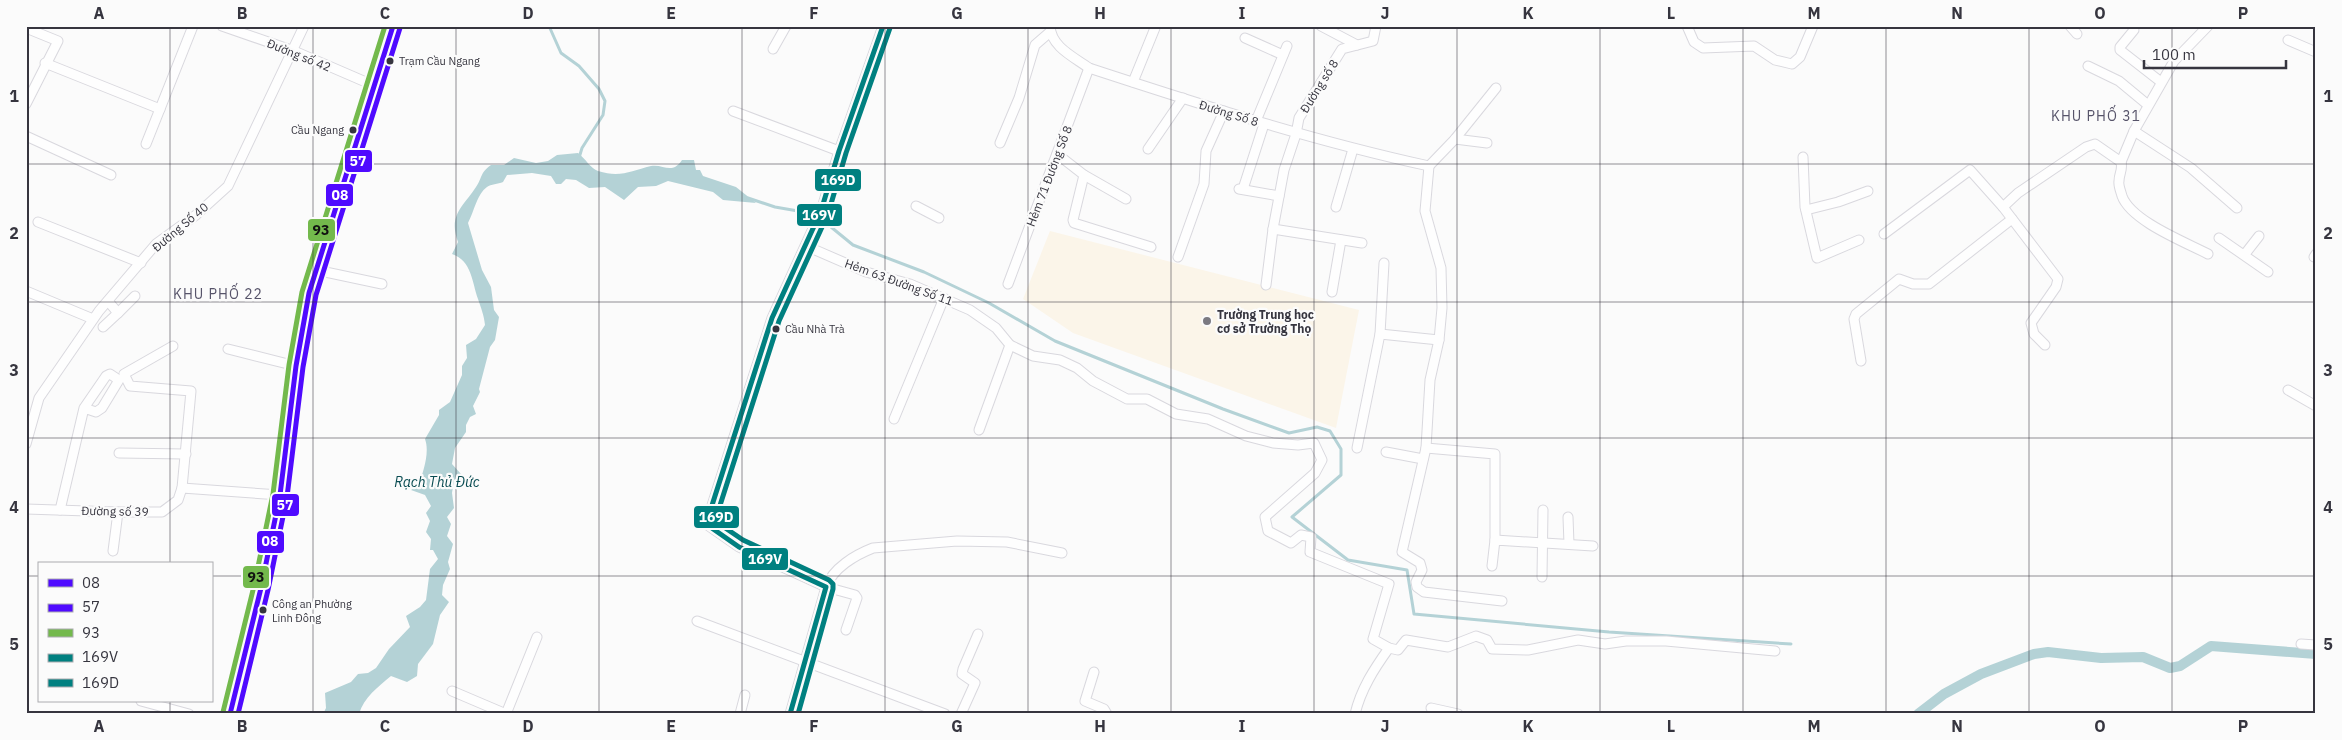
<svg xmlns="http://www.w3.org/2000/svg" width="2342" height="740" font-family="'IBM Plex Sans',sans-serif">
  <rect width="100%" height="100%" fill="#fbfbfb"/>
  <path fill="#fbf5e9" d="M1050,231l309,79 -23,118 -263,-95 -50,-34z"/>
  <path fill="#b4d2d6" d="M578,153c7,5 13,16 20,18 22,7 33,0 53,-5 13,-2 21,9 31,-6h12l2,10h4l3,6 33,11 20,16 -33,-3 -10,-8 -45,-11 -12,5 -18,1 -14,13 -19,-13 -16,1 -13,-8 -10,-1 -5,5h-5l-5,-8 -19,-3 -25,2 -4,7c-5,2 -12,2 -16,5 -10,7 -13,25 -19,36l14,47 9,17 3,23 5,7 -4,23 -5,7 -11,42 1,3 -7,14 3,8 -6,3 -4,8v7l-11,16 -3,16 9,10v4l-7,2 -2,13 2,15 -7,9 4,7 -4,12 6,8 -5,18 2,7 -7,16 -1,10 7,7 -9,13 -7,29 -15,20 -1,12 -10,6 -16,-6c-13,11 -27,21 -32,38h-36l3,-6 -1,-15 26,-11 7,-8 10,-1 8,-5 13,-19 21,-22 -4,-11 14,-9 6,-7 4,-31 8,-10 -5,-9h-3l1,-11 -5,-7 4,-11 -4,-8 5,-7 -6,-11 -14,-5 8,-5c4,-14 11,-32 6,-46l14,-24v-5l11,-8 12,-27v-9l5,-8 -1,-13 10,-6 9,-14c-1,-10 -4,-17 -7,-26 -6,-17 -6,-38 -26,-45l6,-12c-10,-27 5,-35 18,-55 7,-10 3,-13 15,-22h13l10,-7 22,5 12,-2 9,-6z"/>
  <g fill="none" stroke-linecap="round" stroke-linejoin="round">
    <g stroke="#b4d2d6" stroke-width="3">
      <path d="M549,26l12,27 18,13 20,23 6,12 -2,14 -21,33 -3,10"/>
      <path d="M748,198l27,9 23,4 33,16 22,18 71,27 65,31 66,38 168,68 66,24 28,-6 13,4 11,18v26l-49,42 56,43 59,10 7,44 195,18 182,12"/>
    </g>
    <path stroke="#b4d2d6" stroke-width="10" d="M1918,714l26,-20 37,-20 53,-20 14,-2 53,6 42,-1 27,11 10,-2 31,-20 105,8"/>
    <defs>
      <g id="minor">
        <path d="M222,26l72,25 81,35"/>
        <path d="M1050,26c1,21 24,31 39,42 113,37 225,73 340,98"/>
        <path d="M1321,26l36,19"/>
        <path d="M1687,26l7,16 9,6 51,-2 21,14 17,4 8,-7 13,-31"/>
        <path d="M2070,26l7,8"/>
        <path d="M26,28l32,13 -32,63"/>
        <path d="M2134,30l-14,17v3l41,32"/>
        <path d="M1245,38l38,17"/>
        <path d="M2288,40l28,12"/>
        <path d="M773,49l13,-23"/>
        <path d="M45,63l115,46"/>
        <path d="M2088,66l31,15 29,24"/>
        <path d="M1133,82l22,-54"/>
        <path d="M733,111l106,40"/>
        <path d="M1256,121l31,-75"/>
        <path d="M2134,131l57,37 46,40"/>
        <path d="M26,136l85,39"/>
        <path d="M1455,139l32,4"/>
        <path d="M1000,143l19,-45 16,-53 15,-13"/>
        <path d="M146,144l47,-118"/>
        <path d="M1148,149l35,-51"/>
        <path d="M1057,154l27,21 42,24"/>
        <path d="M1803,157l2,50 12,51 42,-18"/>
        <path d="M2121,162l13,-31 40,-70 34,-35"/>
        <path d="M1429,166l-4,45 16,57 1,40 -3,32 -9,40 -4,68 -24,104 18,11 2,7 -6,12 1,5 7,5 78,9"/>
        <path d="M1429,166l26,-27 41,-51"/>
        <path d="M1084,175l-11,45 1,3 77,24"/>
        <path d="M1239,189l40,7"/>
        <path d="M1243,189l21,-65"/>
        <path d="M916,206l23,12"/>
        <path d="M1336,207l17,-58"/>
        <path d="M2003,207l15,-14 68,-46 9,-3 26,18c2,9 -2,11 -2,19 -1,4 2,11 3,15 9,25 63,46 86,58"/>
        <path d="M1806,210l32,-8 30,-11"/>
        <path d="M38,222l103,41"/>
        <path d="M1273,229l89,14"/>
        <path d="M1884,234l86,-64 33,37 55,72 -2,8 -25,36 3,11 11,11"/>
        <path d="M2219,238l49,34"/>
        <path d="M806,246l60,26 44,12 60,26 26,18 14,17 23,11 27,4 17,8 16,13 34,18h20l29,15 32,5 38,17 27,7 25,2 16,-2 8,17 -7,13 -50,44 3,14 23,12 10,-8 10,2 -1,15 79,32 -16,55 16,9 9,2 8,-10 42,7 28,-11 11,4 5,9 36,1 50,-10 27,4 21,-3h40l109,10"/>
        <path d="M2245,254l14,-18"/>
        <path d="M1178,257l26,-73 2,-33 18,-40"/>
        <path d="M2314,257l2,-3"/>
        <path d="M316,270l66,14"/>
        <path d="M1008,284l81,-216"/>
        <path d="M1266,285l7,-56 11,-59 12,-36 3,-16 43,-69 31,-8 3,-15"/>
        <path d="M26,291l67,28"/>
        <path d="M1332,292l9,-52"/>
        <path d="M118,313l17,-17"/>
        <path d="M103,327l15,-14 -10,-12"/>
        <path d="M1380,334l59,6"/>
        <path d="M173,346l-49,28 6,12 61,5 -9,97"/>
        <path d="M228,349l68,17"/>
        <path d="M1861,361l-7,-42 2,-5 43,-35 14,5h16l83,-65"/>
        <path d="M2288,390l28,16"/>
        <path d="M894,419l50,-121"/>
        <path d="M979,430l31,-85"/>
        <path d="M26,444l13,-46 60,-87 57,-67 40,-29 32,-29 76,-160"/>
        <path d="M1357,448l23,-114 4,-71"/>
        <path d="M1426,448l69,6v86"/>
        <path d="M1386,452l37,7"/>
        <path d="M119,453l67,1"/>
        <path d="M26,509l92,3h44l16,-12 4,-12 98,7"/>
        <path d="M60,510l24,-102 22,-32 4,-2 9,6 -17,28 -6,4 -12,-4"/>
        <path d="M1568,517l1,27"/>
        <path d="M113,551l5,-39"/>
        <path d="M1492,566l3,-26 98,6"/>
        <path d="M1542,577l1,-67"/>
        <path d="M697,621l248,93"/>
        <path d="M846,630l11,-32 -2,-3 -29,-8c7,-19 29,-32 47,-39l84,-7 50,1 55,11"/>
        <path d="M2301,644l15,1"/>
        <path d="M1094,672l-9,29 19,8 3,5"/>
        <path d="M452,691l54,23"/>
        <path d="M141,701l48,13"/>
        <path d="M1431,708l27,6"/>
        <path d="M506,714l31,-77"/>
        <path d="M740,714l5,-19"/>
        <path d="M790,714l36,-127 -87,-40 -33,-23 66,-206 49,-107 18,-60 44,-125"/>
        <path d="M961,714l14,-31 -13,-9 1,-5 15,-35"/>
        <path d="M1355,714c6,-25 19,-45 34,-66"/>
      </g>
      <path id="secondary" d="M230,714l31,-126 19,-93 16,-129 13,-73 84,-267"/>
    </defs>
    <use href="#minor" stroke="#d9d8de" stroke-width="11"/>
    <use href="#secondary" stroke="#d9d8de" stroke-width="14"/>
    <use href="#minor" stroke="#fefefe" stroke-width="9"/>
    <use href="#secondary" stroke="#fefefe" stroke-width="12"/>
    <defs>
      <path id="bus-1" d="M230,714l31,-126 19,-93 16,-129 13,-73 84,-267"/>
      <path id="bus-2" d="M238,714l30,-124 19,-93 16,-130 13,-72 84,-267"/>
      <path id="bus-3" d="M223,712l31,-126 19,-92 16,-129 13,-73 83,-266"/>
      <path id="bus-4" d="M790,714l36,-127 -87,-40 -33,-23 66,-206 49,-107 18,-60 44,-125"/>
      <path id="bus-5" d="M798,714l35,-125v-5l-4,-4 -86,-40 -28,-19 64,-200 49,-107 18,-61 44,-125"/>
    </defs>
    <use href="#bus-1" stroke="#fbfbfb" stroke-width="9"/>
    <use href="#bus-2" stroke="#fbfbfb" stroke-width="9"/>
    <use href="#bus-3" stroke="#fbfbfb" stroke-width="9"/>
    <use href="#bus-4" stroke="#fbfbfb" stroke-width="9"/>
    <use href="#bus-5" stroke="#fbfbfb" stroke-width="9"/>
    <use href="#bus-1" stroke="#4f0aff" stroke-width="5"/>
    <use href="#bus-2" stroke="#4f0aff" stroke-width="5"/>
    <use href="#bus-3" stroke="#73b94c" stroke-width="5"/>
    <use href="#bus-4" stroke="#008080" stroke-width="5"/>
    <use href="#bus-5" stroke="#008080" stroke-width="5"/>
  </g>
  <path fill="none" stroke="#36353f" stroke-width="1" stroke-opacity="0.55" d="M170,26v538M313,26v688M456,26v688M599,26v688M742,26v688M885,26v688M1028,26v688M1171,26v688M1314,26v688M1457,26v688M1600,26v688M1743,26v688M1886,26v688M2029,26v688M2172,26v688M26,164h2290M26,302h2290M26,438h2290M26,576h13M211,576h2105M170,701v13"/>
  <g fill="#36353f" stroke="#fbfbfb" stroke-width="2">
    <circle cx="390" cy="61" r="4.5"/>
    <circle cx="353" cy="130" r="4.5"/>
    <circle cx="776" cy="329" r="4.5"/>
    <circle cx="263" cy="610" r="4.5"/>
  </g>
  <circle fill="#7b7a81" stroke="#fbfbfb" stroke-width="2" cx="1207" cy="321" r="5"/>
  <g text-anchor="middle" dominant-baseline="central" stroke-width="4.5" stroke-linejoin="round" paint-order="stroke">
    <g font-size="11" fill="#36353f" stroke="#fbfbfb" text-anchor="start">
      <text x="399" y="61">Trạm Cầu Ngang</text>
      <text x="344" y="130" text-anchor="end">Cầu Ngang</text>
      <text x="785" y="329">Cầu Nhà Trà</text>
      <text x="272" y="604">Công an Phường<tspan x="272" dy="14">Linh Đông</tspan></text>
    </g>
    <g font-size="12" fill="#36353f" stroke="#fbfbfb">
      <text transform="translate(299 55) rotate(22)">Đường số 42</text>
      <text transform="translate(1319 86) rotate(-58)">Đường số 8</text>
      <text transform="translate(1229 113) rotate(17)">Đường Số 8</text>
      <text transform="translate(1049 176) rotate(-69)">Hẻm 71 Đường Số 8</text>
      <text transform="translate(180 227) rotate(-40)">Đường Số 40</text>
      <text transform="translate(899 282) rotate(20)">Hẻm 63 Đường Số 11</text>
      <text transform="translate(115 511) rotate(1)">Đường số 39</text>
    </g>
    <g font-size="12" font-weight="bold" fill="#36353f" stroke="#fbfbfb" text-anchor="start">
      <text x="1217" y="314">Trường Trung học<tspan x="1217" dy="14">cơ sở Trường Thọ</tspan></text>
    </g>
    <g font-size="14" letter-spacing="1" fill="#57546a" stroke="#fbfbfb">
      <text x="2096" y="116">KHU PHỐ 31</text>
      <text x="218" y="294">KHU PHỐ 22</text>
    </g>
    <g font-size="14" font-style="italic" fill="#0a4c52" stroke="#fbfbfb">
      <text x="437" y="482">Rạch Thủ Đức</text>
    </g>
  </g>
  <g stroke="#fbfbfb" stroke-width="2">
    <rect x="344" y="149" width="29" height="24" rx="5" fill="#4f0aff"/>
    <rect x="814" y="168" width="48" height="24" rx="5" fill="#008080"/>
    <rect x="325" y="183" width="29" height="24" rx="5" fill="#4f0aff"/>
    <rect x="796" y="203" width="47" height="24" rx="5" fill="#008080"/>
    <rect x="307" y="218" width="29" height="24" rx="5" fill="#73b94c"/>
    <rect x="271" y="493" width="29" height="24" rx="5" fill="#4f0aff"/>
    <rect x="693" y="505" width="47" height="24" rx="5" fill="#008080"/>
    <rect x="256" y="530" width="29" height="24" rx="5" fill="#4f0aff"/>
    <rect x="741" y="547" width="48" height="24" rx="5" fill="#008080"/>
    <rect x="242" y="565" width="28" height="24" rx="5" fill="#73b94c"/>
  </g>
  <g font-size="14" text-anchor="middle" font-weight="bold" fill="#fff">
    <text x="358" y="166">57</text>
    <text x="838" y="185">169D</text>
    <text x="340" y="200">08</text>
    <text x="819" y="220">169V</text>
    <text x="285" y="510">57</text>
    <text x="716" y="522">169D</text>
    <text x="270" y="546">08</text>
    <text x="765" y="564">169V</text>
  </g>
  <g font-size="14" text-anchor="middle" font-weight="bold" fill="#111">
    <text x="321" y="235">93</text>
    <text x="256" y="582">93</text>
  </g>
  <rect width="2342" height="740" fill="none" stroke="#fbfbfb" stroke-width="55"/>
  <rect x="38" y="562" width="175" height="140" fill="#fbfbfb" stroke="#acacb0"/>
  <rect x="48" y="579" width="25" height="8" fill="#4f0aff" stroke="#acacb0"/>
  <text x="82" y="588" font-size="15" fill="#36353f">08</text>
  <rect x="48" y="604" width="25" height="8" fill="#4f0aff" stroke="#acacb0"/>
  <text x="82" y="612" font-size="15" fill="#36353f">57</text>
  <rect x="48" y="629" width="25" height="8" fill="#73b94c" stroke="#acacb0"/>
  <text x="82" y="638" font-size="15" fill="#36353f">93</text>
  <rect x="48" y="654" width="25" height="8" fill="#008080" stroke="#acacb0"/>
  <text x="82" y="662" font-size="15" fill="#36353f">169V</text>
  <rect x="48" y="679" width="25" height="8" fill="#008080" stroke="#acacb0"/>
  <text x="82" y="688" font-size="15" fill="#36353f">169D</text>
  <path d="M2144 60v8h142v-8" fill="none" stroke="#36353f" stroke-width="2.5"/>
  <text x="2152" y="60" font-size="15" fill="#36353f" stroke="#fbfbfb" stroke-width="4" paint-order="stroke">100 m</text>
  <rect x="28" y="28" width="2286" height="684" fill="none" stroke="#36353f" stroke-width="2"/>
  <g font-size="16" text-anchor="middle" font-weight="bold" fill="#36353f">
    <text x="99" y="19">A</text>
    <text x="242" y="19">B</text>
    <text x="385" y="19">C</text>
    <text x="528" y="19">D</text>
    <text x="671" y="19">E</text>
    <text x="814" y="19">F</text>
    <text x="957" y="19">G</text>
    <text x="1100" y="19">H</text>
    <text x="1242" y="19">I</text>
    <text x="1385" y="19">J</text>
    <text x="1528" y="19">K</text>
    <text x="1671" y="19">L</text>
    <text x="1814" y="19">M</text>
    <text x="1957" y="19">N</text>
    <text x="2100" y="19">O</text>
    <text x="2243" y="19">P</text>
    <text x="14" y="102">1</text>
    <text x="2328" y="102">1</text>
    <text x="14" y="239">2</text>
    <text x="2328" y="239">2</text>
    <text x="14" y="376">3</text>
    <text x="2328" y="376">3</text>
    <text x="14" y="513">4</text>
    <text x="2328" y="513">4</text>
    <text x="14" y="650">5</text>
    <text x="2328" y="650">5</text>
    <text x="99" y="732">A</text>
    <text x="242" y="732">B</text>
    <text x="385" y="732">C</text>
    <text x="528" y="732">D</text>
    <text x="671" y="732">E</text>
    <text x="814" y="732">F</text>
    <text x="957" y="732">G</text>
    <text x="1100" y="732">H</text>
    <text x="1242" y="732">I</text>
    <text x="1385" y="732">J</text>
    <text x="1528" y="732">K</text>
    <text x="1671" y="732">L</text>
    <text x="1814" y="732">M</text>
    <text x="1957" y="732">N</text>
    <text x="2100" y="732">O</text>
    <text x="2243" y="732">P</text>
  </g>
</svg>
